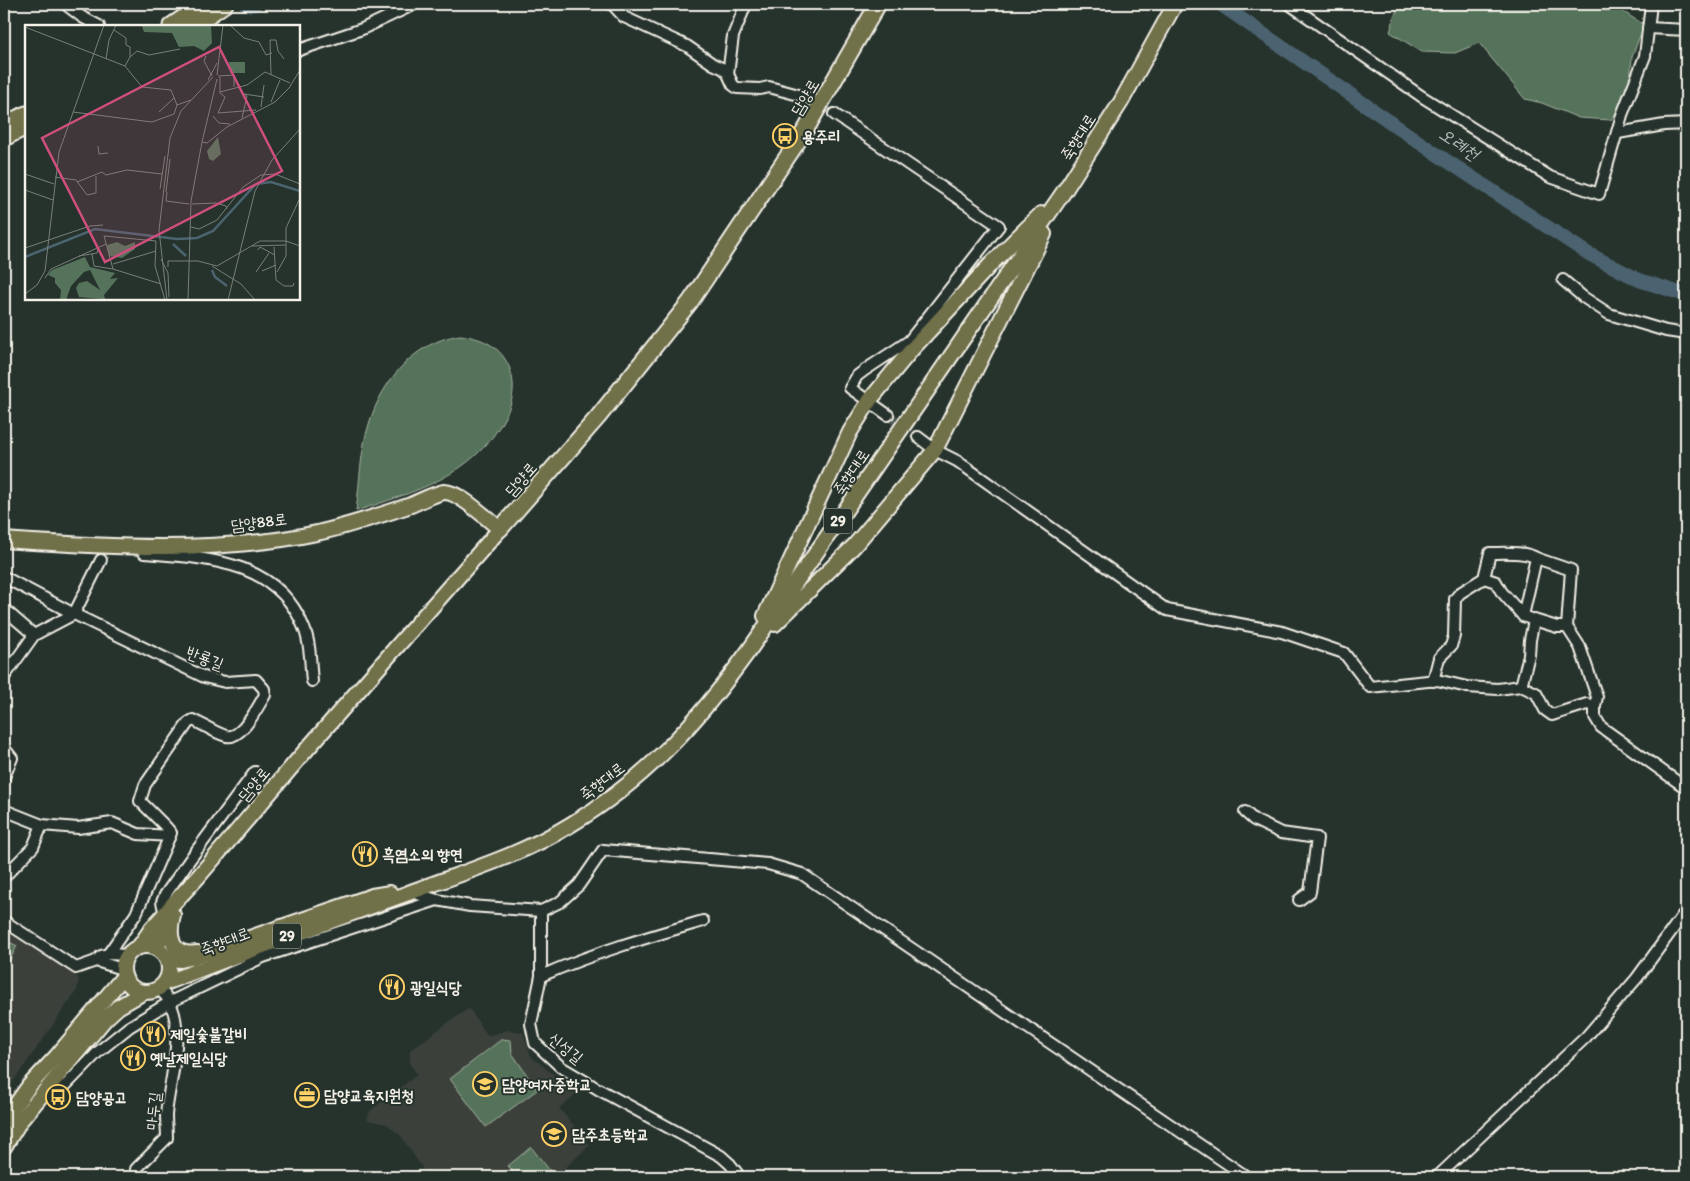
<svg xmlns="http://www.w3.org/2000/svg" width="1690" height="1181" font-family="Itim,'Poor Story',sans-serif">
  <rect width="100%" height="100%" fill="#26332d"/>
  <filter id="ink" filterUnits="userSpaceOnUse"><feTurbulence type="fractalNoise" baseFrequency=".02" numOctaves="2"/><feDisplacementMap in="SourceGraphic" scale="10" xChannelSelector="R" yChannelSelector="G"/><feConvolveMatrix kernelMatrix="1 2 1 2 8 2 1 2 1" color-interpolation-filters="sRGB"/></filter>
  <g filter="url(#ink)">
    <g fill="#3a403a">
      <path d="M4,927l65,42 10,10 -2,11 -73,105z"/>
      <path d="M469,1008l18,28 22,-6 14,3 7,21 4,5 43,34 -18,15 31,37 -33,30 1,2h-130l-27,-41 -14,-12 -20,-4 3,-9 47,-36 -7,-12v-13z"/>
    </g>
    <g fill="#55725a" stroke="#a4b2a1">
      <path d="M1402,4h209l33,21 -12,32 -3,37 -18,26 -32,-2 -37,-15 -17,-4 -46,-56 -24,10 -33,-1 -32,-20 6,-20z"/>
      <path d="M460,335c23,3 41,11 50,34 6,17 3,33 -5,48 -30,59 -91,75 -149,94 4,-28 4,-60 13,-87 13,-43 45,-82 91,-89z"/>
      <path d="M4,939l13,7 -13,25z"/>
      <path d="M502,1039l9,1 1,13 25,37 -51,37 -36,-48z"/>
      <path d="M531,1147l24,30h-37l-10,-11z"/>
    </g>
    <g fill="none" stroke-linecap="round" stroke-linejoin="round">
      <g stroke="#4c6470" stroke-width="14">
        <path d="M246,4l4,1 5,-1"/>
        <path d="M1220,4l212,147 155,102 52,27 47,15"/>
      </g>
      <path stroke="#455049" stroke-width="10" stroke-dasharray="10 5" stroke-linecap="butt" d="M888,415l30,22"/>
      <defs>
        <g id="minor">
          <path d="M65,4l17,13 17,9"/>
          <path d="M612,4l12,13 63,29 26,18 11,5 4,5 5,11 4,3 23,1 9,-2 41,11"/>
          <path d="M1289,4l132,92 129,81 49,17 23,-79 23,-59 6,-52"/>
          <path d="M1648,28l38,2"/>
          <path d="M299,50l63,-21 53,-25"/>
          <path d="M728,74l5,-38 13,-32"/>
          <path d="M834,114l165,112 -90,115 -44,29 -8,6 -7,12 38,27"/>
          <path d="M1618,133l46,-8 22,-1"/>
          <path d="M1563,280l20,17 26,17 57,17 20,3"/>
          <path d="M918,437l17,13 22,11 210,149 115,22 62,21 26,34 67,-7 30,7 31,2 23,-3 15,7 9,17 7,5 35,-11 8,2"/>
          <path d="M144,553c62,5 134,7 160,75 7,16 6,36 8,53"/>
          <path d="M4,577l70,37 130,63 21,5 31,-2 8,9 1,6c-7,11 -23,45 -39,41 -11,-3 -22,-11 -33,-16l-5,3 -43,62 -5,16 26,26 5,6 -35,81 -28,40"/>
          <path d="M1484,578l12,4 5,9 22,25 11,4 23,7h10"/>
          <path d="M4,609l30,26"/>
          <path d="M1523,616l13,-58"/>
          <path d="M4,677l30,-42 40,-21 27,-54"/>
          <path d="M1433,681l6,-23 12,-12 3,-10 1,-37 5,-6 24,-15 6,-25c12,0 37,-2 46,5l35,12 -4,57 13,20 17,50 -2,9v11l6,10 85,61"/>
          <path d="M1521,686l8,-31 1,-15 4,-20"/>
          <path d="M4,748l8,10 -8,19"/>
          <path d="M4,810l38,15 36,3 34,-5 26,11 32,2"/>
          <path d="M1245,812l9,8 27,13 36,5 -7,54 -11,8"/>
          <path d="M4,877l29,-30 9,-22"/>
          <path d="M411,892l26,8 33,6 71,5 19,-9 19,-17 24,-35 165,14 34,10 445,303"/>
          <path d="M541,911v65l-10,48 4,19 26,24 37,22 123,67 9,8 10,13"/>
          <path d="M165,914l-3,-12 3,-7 26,-37 64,-86"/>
          <path d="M4,921l72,47 20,-7 5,-5 7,-2 19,1"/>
          <path d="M96,961l26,8"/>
          <path d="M541,976c52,-23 107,-39 162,-55"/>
          <path d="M43,1094l23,-9 32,-33 31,-25 41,-25 93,-45 174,-57"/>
          <path d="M136,1169l31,-31c0,-8 -1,-16 -1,-23 3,-37 26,-98 -7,-126"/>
          <path d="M1437,1177l149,-140 51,-59 49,-67"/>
        </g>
        <g id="major">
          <path d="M4,540c102,7 213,14 313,-7 31,-7 61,-17 91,-27 9,-3 27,-13 36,-14 15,-1 44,28 56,37l-199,227 -103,121 -28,30 -7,9 -5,33"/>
          <path d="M765,616l85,-184 20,-32 42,-51 80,-86 49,-49"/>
          <path d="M775,624l79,-78 81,-96 109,-216"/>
          <path d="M173,915c-5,21 -3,42 25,38"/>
          <circle cx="146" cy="969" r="23"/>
          <path d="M139,947l13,-19 11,-12"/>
          <path d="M167,959l14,1 13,-3 178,-61 18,-3"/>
          <path d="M165,983c80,-31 160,-60 241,-89 55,-21 114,-38 164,-69 76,-45 129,-105 180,-176l315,-459 56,-88 54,-98"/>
          <path d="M4,1121l25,-35 27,-29 68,-81"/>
          <path d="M4,1147l16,-26 85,-102 13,-12 26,-15"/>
        </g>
        <g id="highway">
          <path d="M171,26l33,-22"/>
          <path d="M193,26l32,-22"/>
          <path d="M4,125l22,-11"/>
          <path d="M4,138l22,-11"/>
          <path d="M500,529l98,-112 92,-115 116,-173 72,-125"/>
        </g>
      </defs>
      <use href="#minor" stroke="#f4f1e8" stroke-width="14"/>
      <use href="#major" stroke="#f4f1e8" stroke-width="18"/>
      <use href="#highway" stroke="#f4f1e8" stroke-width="19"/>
      <use href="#minor" stroke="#26332d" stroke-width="10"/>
      <use href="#major" stroke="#70704a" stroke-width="14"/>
      <use href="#highway" stroke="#70704a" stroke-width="15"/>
    </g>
  </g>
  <defs>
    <symbol id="bus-ring" viewBox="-11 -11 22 22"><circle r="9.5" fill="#26332d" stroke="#ffd166" stroke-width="1.5"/><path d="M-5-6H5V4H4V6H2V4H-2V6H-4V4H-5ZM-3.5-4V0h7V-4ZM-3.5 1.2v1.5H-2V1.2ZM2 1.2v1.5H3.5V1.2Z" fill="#ffd166"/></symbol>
    <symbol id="restaurant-ring" viewBox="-11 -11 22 22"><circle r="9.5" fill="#26332d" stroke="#ffd166" stroke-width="1.5"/><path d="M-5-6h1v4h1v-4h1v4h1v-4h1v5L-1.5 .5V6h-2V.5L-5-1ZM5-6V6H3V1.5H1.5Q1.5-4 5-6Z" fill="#ffd166"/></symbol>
    <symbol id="school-ring" viewBox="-11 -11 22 22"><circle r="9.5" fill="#26332d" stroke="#ffd166" stroke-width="1.5"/><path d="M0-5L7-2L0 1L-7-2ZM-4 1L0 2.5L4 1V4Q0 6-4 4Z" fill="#ffd166"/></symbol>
    <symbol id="office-ring" viewBox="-11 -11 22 22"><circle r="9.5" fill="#26332d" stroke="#ffd166" stroke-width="1.5"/><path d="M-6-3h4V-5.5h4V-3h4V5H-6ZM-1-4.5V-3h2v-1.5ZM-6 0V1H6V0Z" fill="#ffd166"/></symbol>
  </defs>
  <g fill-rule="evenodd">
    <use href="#bus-ring" x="771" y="122" width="28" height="28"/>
    <use href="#restaurant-ring" x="351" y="840" width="28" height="28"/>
    <use href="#restaurant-ring" x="378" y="973" width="28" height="28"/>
    <use href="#restaurant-ring" x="139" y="1020" width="28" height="28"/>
    <use href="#restaurant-ring" x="119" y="1044" width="28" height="28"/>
    <use href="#school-ring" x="471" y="1070" width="28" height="28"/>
    <use href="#office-ring" x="293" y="1081" width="28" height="28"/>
    <use href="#bus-ring" x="44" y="1083" width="28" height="28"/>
    <use href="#school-ring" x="540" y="1120" width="28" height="28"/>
  </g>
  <g text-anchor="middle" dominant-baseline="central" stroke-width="4" stroke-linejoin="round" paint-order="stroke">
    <g fill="#26332d" stroke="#b6b8b0" stroke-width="1">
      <rect x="824" y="508.5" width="28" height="25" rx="4"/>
      <rect x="273" y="923.5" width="28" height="25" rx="4"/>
    </g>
    <g font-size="15" font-weight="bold" fill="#f4f1e8">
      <text x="838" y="521">29</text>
      <text x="287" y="936">29</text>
    </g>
    <g font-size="16" fill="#f4f1e8" stroke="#26332d">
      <text transform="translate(805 97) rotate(-59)">담양로</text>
      <text transform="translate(1078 137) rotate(-58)">죽향대로</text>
      <text transform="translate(851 472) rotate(-56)">죽향대로</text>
      <text transform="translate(521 479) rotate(-49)">담양로</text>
      <text transform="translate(259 522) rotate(-7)">담양88로</text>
      <text transform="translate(205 658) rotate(21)">반룡길</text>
      <text transform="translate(602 781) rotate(-37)">죽향대로</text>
      <text transform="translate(254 784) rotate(-50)">담양로</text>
      <text transform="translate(225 941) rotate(-21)">죽향대로</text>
      <text transform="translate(566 1048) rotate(39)">신성길</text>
      <text transform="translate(153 1111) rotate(-84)">마두길</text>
    </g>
    <g font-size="16" font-weight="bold" fill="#f4f1e8" stroke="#26332d" text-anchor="start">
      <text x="802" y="136">용주리</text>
      <text x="382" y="854">흑염소의 향연</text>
      <text x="410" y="987">광일식당</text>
      <text x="170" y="1034">제일숯불갈비</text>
      <text x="150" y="1058">옛날제일식당</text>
      <text x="502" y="1084">담양여자중학교</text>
      <text x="324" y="1095">담양교육지원청</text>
      <text x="76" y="1097">담양공고</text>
      <text x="572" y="1134">담주초등학교</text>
    </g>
    <g font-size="18" font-style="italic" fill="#b1b9b8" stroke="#26332d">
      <text transform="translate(1459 144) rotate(34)">오례천</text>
    </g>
  </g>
  <g transform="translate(25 25)">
    <rect width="275" height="275" fill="#26332d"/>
    <path d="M186,0l1,18 -8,8 -10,-5 -15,1 -7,-14 -28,-1 -2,-6zM204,37h16v11h-15zM193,112l3,17 -8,7 -4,-2 -2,-8zM92,217l8,4 10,-4v7l-13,9 -13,-2 -2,-11zM60,232l5,10 25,6 -5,6 8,-1 -14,17 1,4 9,1 -35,-3 -3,-9 3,-5 8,-2 13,9 -10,-20 -6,2 -13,14 -5,14h-6l1,-10 -6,-7v-5l-7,-3 4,-5z" fill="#55725a"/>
    <path fill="none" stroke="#4c6470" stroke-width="2.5" d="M148,219l13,12M0,232l70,-28 82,10 20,-1 16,-7 43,-47 15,-2 29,9M187,245l3,7 12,9"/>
    <path fill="none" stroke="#787f78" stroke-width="1" d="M205,0l14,13 15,4 7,13 6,-2M0,2l100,39M89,5l12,8v7l4,2v10l-5,9M181,31l-2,5 8,15M105,32l7,-6 12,4 31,-6M81,34l3,-19 7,-15M100,41l17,21 29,3 6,15M192,50l6,-50M246,50l-1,-35h6l2,11 6,8M193,51l16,-1v12M195,52v16l5,4 -7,16 38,-3M192,54l-15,63 5,1 20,-16 48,-25 14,-14 11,-18M183,55l9,-17M215,61l1,6 6,4 -5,22M195,67l27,-7 18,-13 25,11M219,69l20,3M246,77l9,-22M236,82l3,-22M48,87l79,10 22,-8 3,-9 14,-5M134,87l15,-14M188,91l6,7 11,1M73,121l1,8 9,-1M0,149l29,10M30,152l21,3 11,15 9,-2v-17M52,157l25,-10 4,3 21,-5 35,4M135,164l5,-33M0,165l28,10M141,167l4,-33M142,167l-1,9 23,3M167,179l24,-1 10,3 1,3M166,202l8,2 18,-9 26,-33 18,-12 14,-1 25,10M227,221l33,-1M249,222l2,33 8,6h9l1,-3M0,223l65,-22 13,-1M233,225l2,-3 15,8M67,229l2,12 19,3 -9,-33 52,5 -1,25 10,34M54,231l18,-3 1,-4M136,234l7,14 1,24M88,239l43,-13M187,241l29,18 14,16M143,242v-6h30l19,5 43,-25h26l14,5M88,244l48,15M237,246l14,-6M231,247l13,-19M252,247l9,-16v-28l14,-30M20,253l6,-9 55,-25M0,269l12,-9 8,-14 14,-119 45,-127M142,275l-8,-70 11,-92 11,-27 32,-34M163,275l3,-99 11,-59M203,275l27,-109 17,-31 28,-31"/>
    <path fill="#ce4e7e" fill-opacity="0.15" stroke="#ce4e7e" stroke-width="2.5" d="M194,22l63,124 -177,91 -63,-124z"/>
    <rect width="275" height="275" fill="none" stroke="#f4f1e8" stroke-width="2.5"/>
  </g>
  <rect width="1690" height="1181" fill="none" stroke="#26332d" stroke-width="20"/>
  <rect x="10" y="10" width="1670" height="1161" fill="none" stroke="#f4f1e8" stroke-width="2" filter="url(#ink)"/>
</svg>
